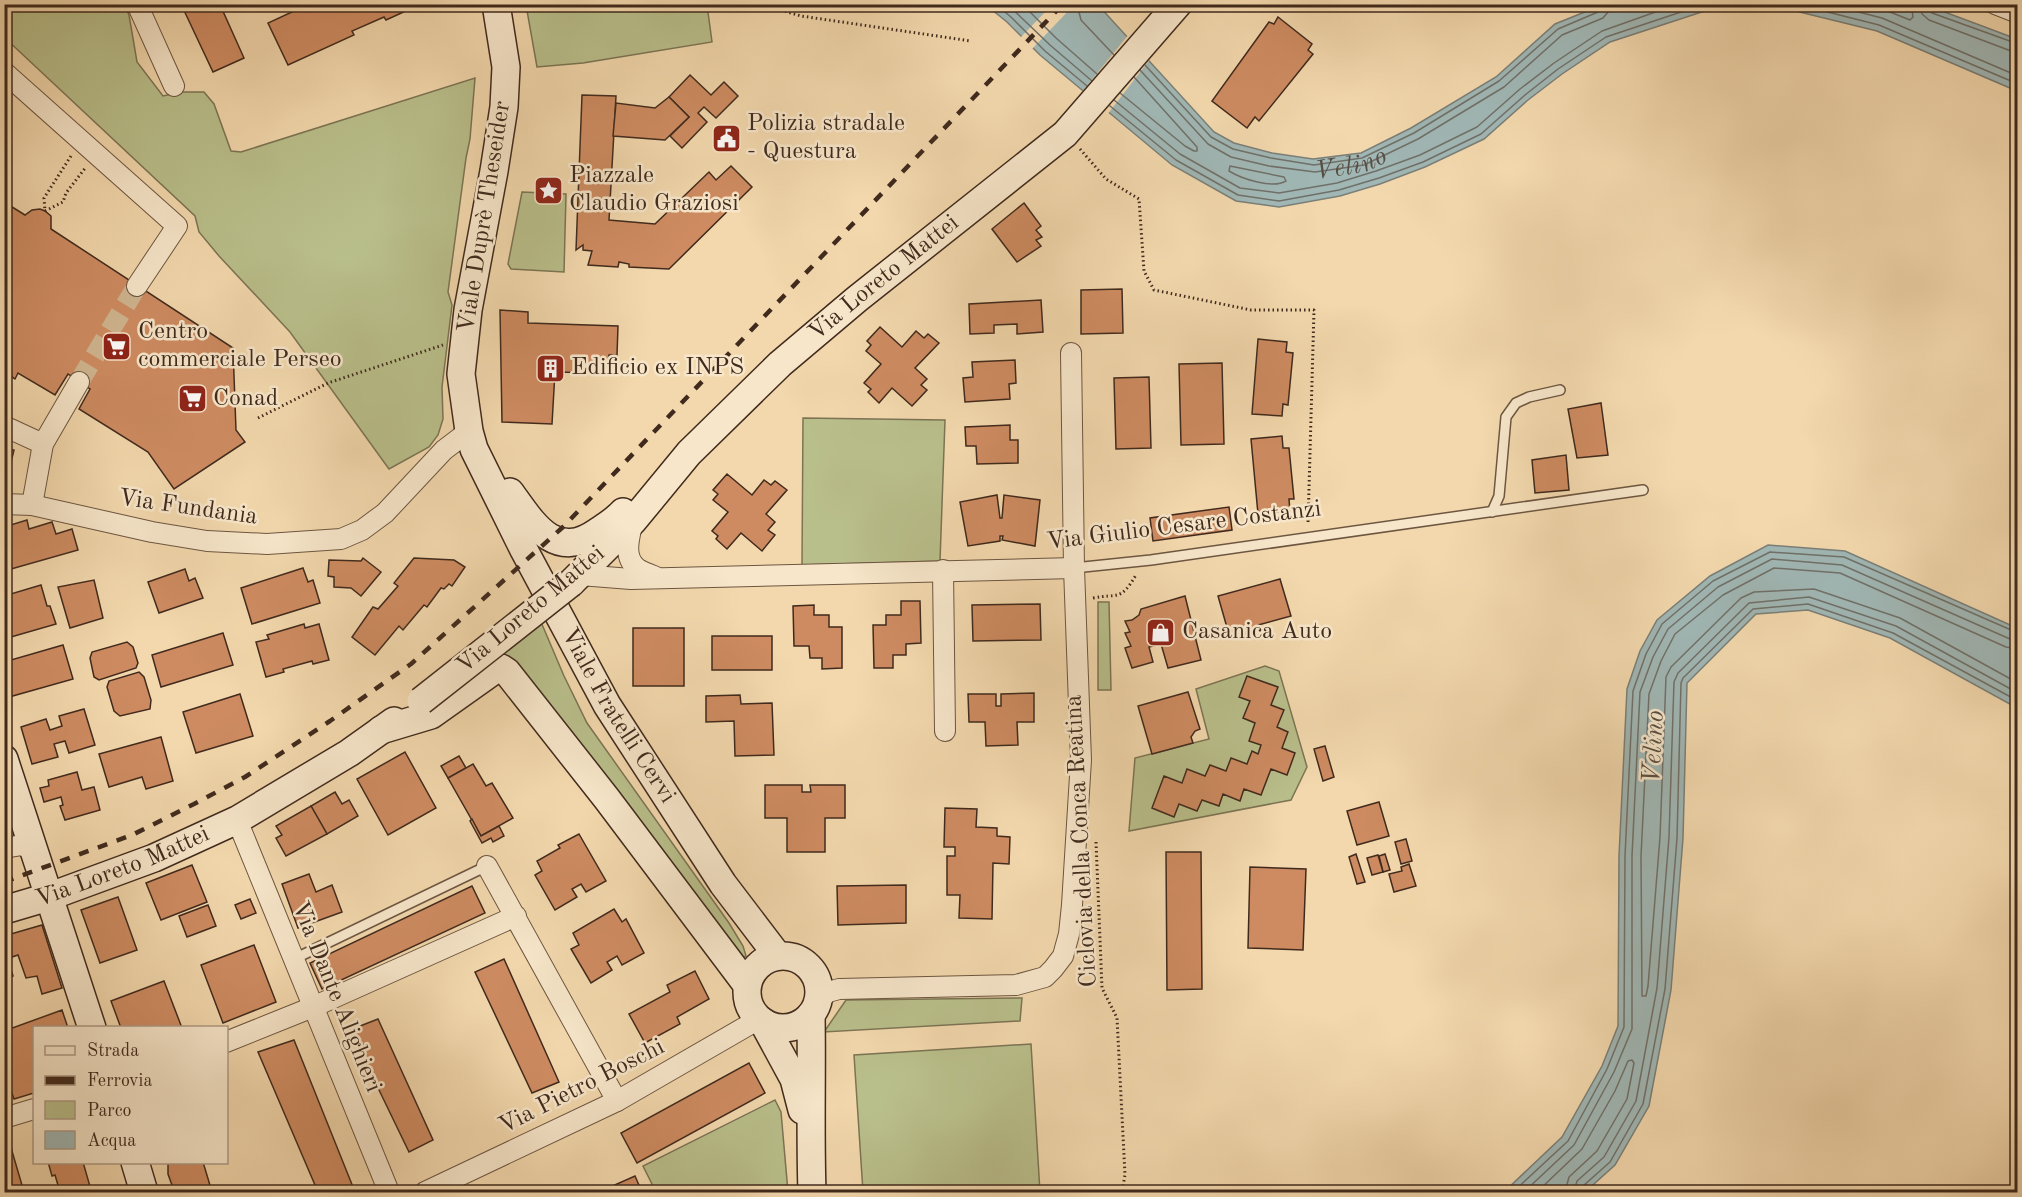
<svg xmlns="http://www.w3.org/2000/svg" width="2022" height="1197" font-family="'Old Standard TT',serif">
  <rect width="100%" height="100%" fill="#f3d8ad"/>
  <filter id="stains"><feTurbulence type="fractalNoise" baseFrequency=".00333" numOctaves="4"/><feColorMatrix values="0 0 0 0 .2 0 0 0 0 .09 0 0 0 0 .02 0 0 0 .5 -.17"/></filter>
  <radialGradient id="worn" r=".72"><stop offset=".6" stop-color="#630" stop-opacity="0"/><stop offset="1" stop-color="#630" stop-opacity=".3"/></radialGradient>
  <g fill="#b9bf8b" stroke="#7c7454" stroke-width="1.5">
    <path d="M4,5h121l4,10 8,47 26,34 19,-4h22l10,12 17,47 10,1 234,-74 -5,61 -4,19 -18,134 4,13 -10,82 1,32 -5,16 -9,12 -40,22 -99,-137 -71,-76 -20,-24 -4,-16 -190,-178z"/>
    <path d="M526,5h181l5,37 -129,21 -46,4z"/>
    <path d="M522,192l44,2 -2,78 -53,-3 -3,-5z"/>
    <path d="M803,418l142,2 -5,141 -138,4z"/>
    <path d="M1098,602h11l2,88h-13z"/>
    <path d="M541,622l23,54 23,47 142,200 14,23 3,10 -5,3 -242,-306z"/>
    <path d="M1265,666l14,5 28,96 -16,33 -162,31 6,-73 74,-19 -13,-50z"/>
    <path d="M1022,998l-2,23 -196,11 22,-32z"/>
    <path d="M1031,1044l9,148h-177l-9,-137z"/>
    <path d="M775,1100l6,12 7,80h-132l-13,-26z"/>
  </g>
  <g fill="#a0b7b5" stroke="#7a7f78" stroke-width="1.5">
    <path d="M986,5h112l116,127 20,11 38,10 41,6 48,-6 50,-25 85,-51 59,-53 47,-19h143l-28,2 -107,35 -48,32 -34,26 -44,39 -59,28 -45,17 -40,12 -61,11 -43,-6 -64,-36 -132,-110 -33,-33z"/>
    <path d="M1771,5h155l91,34v52l-140,-60z"/>
    <path d="M1768,545l77,6 172,77v80l-127,-70 -82,-28 -52,4 -69,69 -4,155 -12,152 -22,116 -34,59 -30,27h-81l58,-55 40,-71 16,-40 1,-170 8,-167 13,-38 17,-31 53,-44z"/>
  </g>
  <g fill="#f3d8ad">
    <path d="M1052,5h22l-43,45 -11,-12z"/>
    <path d="M1129,34l22,24 -44,57 -26,-22z"/>
  </g>
  <g fill="none" stroke-linecap="round" stroke-linejoin="round">
    <g stroke="#707069" stroke-width="1.5">
      <path d="M995,4l16,13 34,34 42,35"/>
      <path d="M1007,4l43,41 42,36"/>
      <path d="M1022,4l34,34 41,36"/>
      <path d="M1077,4l4,16 33,35"/>
      <path d="M1796,4l83,21 139,59"/>
      <path d="M1827,4l55,14 136,58"/>
      <path d="M1864,4l21,6 25,10 3,-3 -2,-13"/>
      <path d="M1920,4l2,10 7,6 82,31h7"/>
      <path d="M1927,4l1,5 4,4 86,31"/>
      <path d="M1145,65l66,72 22,12 38,9 43,7 48,-7 52,-25 85,-52 59,-52 40,-17 4,-8"/>
      <path id="s1" d="M1140,70l68,74 23,13 38,9 46,6 49,-7 54,-26 86,-52 58,-52 41,-17 5,-6 2,-8"/>
      <path d="M1120,93l65,53 9,5h3v-4l-63,-70"/>
      <path d="M1114,100l66,54 60,34 39,5 58,-10 39,-12 44,-16 57,-28 43,-38 34,-26 48,-32 76,-27"/>
      <path d="M1110,106l66,54 62,35 41,6 60,-11 40,-12 44,-16 58,-28 44,-39 33,-26 48,-32 99,-33"/>
      <path d="M1230,166l54,11 2,4c-13,8 -44,-2 -57,-10z"/>
      <path d="M2018,649l-12,-2 -166,-74 -66,-5 -51,27 -48,39 -14,27 -12,33 -8,162 1,140h4l2,-10 12,-149 6,-160 5,-10 70,-69 13,-6 60,-3 86,29 118,65"/>
      <path d="M1513,1192l55,-51 39,-72 17,-42 1,-171 8,-165 13,-37 16,-30 51,-43 57,-29 74,5 174,76"/>
      <path d="M1524,1192l50,-47 40,-73 18,-43v-173l8,-164 13,-35 15,-28 50,-42 54,-28 70,6 168,74 8,1"/>
      <path d="M1537,1192l45,-43 33,-58 13,-30 4,-1 2,3 -7,36 -30,52 -28,26 -4,15"/>
      <path d="M1574,1192l3,-11 27,-24 32,-56 21,-113 12,-151 5,-155 4,-9 71,-70 60,-6 87,29 122,67"/>
      <path d="M1581,1192l2,-6 27,-24 33,-58 22,-115 12,-151 4,-155 2,-5 70,-69 55,-5 85,29 125,68"/>
    </g>
  </g>
  <g fill="#ce8b61" stroke="#402a1d" stroke-width="1.5">
    <path d="M181,4h50l-9,5 22,49 -31,14z"/>
    <path d="M309,4h112l-35,16 -2,-3 -32,14 2,4 -66,30 -20,-42z"/>
    <path d="M1278,17l34,27 -4,6 5,4 -54,67 -4,-4 -8,11 -35,-27 57,-79 5,2z"/>
    <path d="M690,75l21,20 13,-13 14,14 -22,22 -12,-11 -6,6 9,9 -25,26 -12,-12 19,-19 -20,-20z"/>
    <path d="M582,95l34,1 -7,124 46,4 54,-52 7,8 15,-14 21,21 -83,82 -40,-2v-3l-10,-2 -1,5 -30,-2 4,-14 -9,-1v-5l-7,5z"/>
    <path d="M669,97l20,20 -24,23 -52,-4 3,-33 39,5z"/>
    <path d="M4,202l21,13 7,-5 8,-1 5,2 6,5v13l182,119 3,82 9,12 -71,47 -26,-37 -69,-43 11,-20 -22,-15 -13,21 -37,-22 -3,6 -11,-7z"/>
    <path d="M1024,203l17,23 -5,4 6,7 -6,3 5,6 -24,16 -25,-33z"/>
    <path d="M1122,289l1,44 -42,1v-44z"/>
    <path d="M1041,300l2,32 -26,2v-10l-23,1v8l-24,1 -1,-30z"/>
    <path d="M500,310l28,2v11l90,3 -1,29h-8l-1,8 -9,-1 -1,11 -43,-1 -3,52 -50,-2z"/>
    <path d="M880,327l22,20 14,-16 8,7 4,-4 11,9 -24,25 12,11 -6,6 6,5 -15,16 -20,-18 -13,15 -11,-11 3,-3 -7,-6 17,-19 -15,-13 5,-6 -4,-4z"/>
    <path d="M1258,339l29,3 -1,10 7,1 -5,52 -5,-1 -1,12 -30,-2z"/>
    <path d="M1015,360l1,23 -7,1 1,15 -45,3 -2,-24 10,-1 -1,-15z"/>
    <path d="M1222,363l2,81 -43,1 -2,-81z"/>
    <path d="M1149,377l2,71 -35,1 -2,-71z"/>
    <path d="M1601,403l7,52 -31,3 -9,-49z"/>
    <path d="M1010,425v15h8v23l-41,1 -1,-18h-10l-1,-19z"/>
    <path d="M1282,436l1,12h6l5,51h-5l1,12 -32,3 -7,-75z"/>
    <path d="M4,448l10,2 -6,24 -4,-1z"/>
    <path d="M1566,455l3,35 -34,3 -3,-33z"/>
    <path d="M727,474l25,21 12,-15 7,5 4,-4 12,9 -21,24 9,8 -7,8 7,5 -13,16 -21,-18 -14,16 -11,-10 2,-3 -6,-5 16,-19 -15,-12 5,-6 -5,-4z"/>
    <path d="M997,495l3,23h2l2,-23 36,5 -5,46 -33,-6 1,-4h-3v5l-32,5 -8,-44z"/>
    <path d="M1229,507l3,23 -79,11 -3,-23z"/>
    <path d="M27,520l2,9 23,-7 4,12 16,-5 6,21 -74,21v-44z"/>
    <path d="M363,558l18,14 -20,24 -10,-8 -17,-1v-10l-6,-1 1,-16 32,1z"/>
    <path d="M414,558l40,2 11,7 -13,19 -3,-2 -5,5 -3,-1 -14,19 -3,-2 -21,25 -4,-4 -24,29 -23,-18 21,-30 5,2 20,-23 -4,-3z"/>
    <path d="M303,568l5,14 5,-2 7,23 -68,21 -11,-36z"/>
    <path d="M185,569l4,12 6,-3 8,20 -44,15 -11,-31z"/>
    <path d="M1280,579l11,37 -33,9 1,5 -29,8 -12,-42z"/>
    <path d="M94,580l9,38 -33,10 -12,-41z"/>
    <path d="M41,585l6,21h3l6,18 -52,15v-43z"/>
    <path d="M1185,596l16,64 -33,8 -7,-24 -12,3 4,15 -21,6 -7,-20 6,-2 -6,-13 5,-1 -5,-11 7,-1 7,-5 2,-6z"/>
    <path d="M901,601h19l1,42 -15,1v11h-13v13h-19l-1,-43h13v-10h15z"/>
    <path d="M1040,604l1,36 -68,1 -1,-36z"/>
    <path d="M814,605v10h15v12h13v41l-20,1v-11h-12l-1,-12h-15l-1,-40z"/>
    <path d="M304,624l1,4 14,-4 10,36 -16,4 -1,-3 -29,8 1,3 -18,5 -10,-35 13,-3 -2,-4z"/>
    <rect x="633" y="628" width="51" height="58"/>
    <path d="M223,633l10,32 -72,22 -9,-32z"/>
    <rect x="712" y="636" width="60" height="34"/>
    <path d="M127,642l6,5 5,16 -2,5 -37,12 -5,-3 -4,-19 2,-6z"/>
    <path d="M63,645l10,34 -64,18 -5,-14v-21z"/>
    <path d="M139,672l5,5 7,23 -1,9 -30,7 -6,-5 -7,-24 2,-6z"/>
    <path d="M1247,676l31,11 -7,18 13,5 -7,17 11,5 -6,16 13,5 -8,22 -16,-6 -10,26 -17,-6 -4,12 -17,-7 -4,12 -17,-6 -5,11 -18,-7 -5,13 -22,-9 12,-32 18,7 5,-14 18,7 5,-11 16,6 5,-13 16,6 5,-13 6,3 3,-9 -12,-4 6,-18 -12,-5 7,-17 -11,-4z"/>
    <path d="M1188,692l12,37 -5,2 -4,6 2,6 -41,11 -14,-48z"/>
    <path d="M1034,693v29h-17l1,23 -32,1 -1,-24h-16l-1,-28h28v12h5v-12z"/>
    <path d="M240,694l13,42 -57,17 -13,-41z"/>
    <path d="M740,695l1,9 31,-1 2,52 -39,1 -1,-35 -28,1v-26z"/>
    <path d="M84,709l11,36 -26,8 -4,-12 -11,3 4,13 -26,7 -11,-37 25,-8 4,11 12,-4 -3,-10z"/>
    <path d="M161,737l12,44 -27,8 -4,-12 -33,10 -10,-33z"/>
    <path d="M1325,746l9,31 -11,4 -9,-32z"/>
    <path d="M405,752l31,56 -48,27 -31,-56z"/>
    <path d="M459,756l7,12 -18,10 -7,-12z"/>
    <path d="M473,764l13,22 6,-3 21,35 -32,18 -33,-58z"/>
    <path d="M77,772l5,18 12,-3 6,23 -35,10 -5,-14 3,-1 -2,-8 -17,5 -4,-14 9,-2 -1,-6z"/>
    <path d="M765,785h37v7h9l-1,-7h35v33h-20v34h-38v-34h-22z"/>
    <path d="M335,792l7,12 7,-4 9,16 -31,18 -16,-28z"/>
    <path d="M1379,802l10,34 -32,9 -10,-34z"/>
    <path d="M311,806l16,28 -41,22 -10,-18 6,-3 -6,-9z"/>
    <path d="M945,808l32,1 -1,18 21,1v8l13,1 -1,27 -16,-1 -1,56 -33,-1 1,-23h-13v-39h8v-9h-11z"/>
    <path d="M472,819l9,17 18,-10 5,10 -11,6 -2,-4 -9,5 -12,-22z"/>
    <path d="M579,834l27,47 -20,11 -5,-8 -9,5 5,8 -22,13 -20,-35 7,-4 -5,-10 23,-13 -2,-3z"/>
    <path d="M1406,839l6,22 -11,3 -6,-22z"/>
    <path d="M1166,852h35l1,137 -35,1z"/>
    <path d="M1356,854l9,28 -8,2 -8,-27z"/>
    <path d="M1385,854l5,16 -7,2 -4,-16z"/>
    <path d="M1378,855l5,17 -11,3 -5,-17z"/>
    <path d="M1409,864l7,22 -22,6 -5,-18 13,-3 -1,-4z"/>
    <path d="M192,865l15,37 -46,18 -15,-37z"/>
    <path d="M1250,867l56,2 -3,81 -55,-2z"/>
    <path d="M309,874l7,18 16,-7 10,27 -44,16 -16,-44z"/>
    <path d="M906,885v38l-68,2 -1,-39z"/>
    <path d="M472,886l13,27 -163,76 -12,-26z"/>
    <path d="M118,897l19,53 -37,13 -19,-53z"/>
    <path d="M250,899l6,14 -15,6 -6,-14z"/>
    <path d="M208,905l8,21 -29,11 -8,-21z"/>
    <path d="M614,909l8,13 4,-3 18,34 -22,12 -5,-9 -10,6 5,8 -21,13 -20,-34 8,-4 -6,-12z"/>
    <path d="M42,925l20,63 -20,6 -5,-18 -11,2 -8,-23 -6,2 -8,-21z"/>
    <path d="M254,945l22,57 -53,21 -22,-58z"/>
    <path d="M4,946l9,30 -9,2z"/>
    <path d="M504,959l55,123 -27,11 -57,-121z"/>
    <path d="M695,971l14,28 -32,18 3,7 -35,19 -16,-29 41,-22 -3,-7z"/>
    <path d="M164,981l18,47h-61l-10,-27z"/>
    <path d="M62,1010l6,18h-34v65l-20,6 -10,-28v-40z"/>
    <path d="M378,1019l55,121 -24,12 -59,-122z"/>
    <path d="M294,1040l61,152h-37l-60,-140z"/>
    <path d="M749,1063l16,30 -128,70 -16,-30z"/>
    <path d="M7,1134l17,58h-20v-57z"/>
    <path d="M48,1162h35l8,28 -6,2h-25l-5,-17 -3,1z"/>
    <path d="M168,1162h35l9,30h-33l-2,-4h-4l-5,-14z"/>
    <path d="M635,1176l7,16h-43z"/>
  </g>
  <g fill="none" stroke-linecap="round" stroke-linejoin="round">
    <path stroke="#cfb590" stroke-width="20" stroke-dasharray="20 10" stroke-linecap="butt" d="M79,382l58,-96"/>
    <defs>
      <g id="lane">
        <path d="M1492,512l7,-16 7,-79 10,-14 13,-6 31,-7"/>
        <path d="M1074,568l77,-8 492,-70"/>
        <path d="M294,959l193,-93"/>
      </g>
      <g id="street">
        <path d="M137,4l37,82"/>
        <path d="M1995,4l23,9"/>
        <path d="M4,72l173,154 -40,60"/>
        <path d="M4,426l39,18"/>
        <path d="M4,504l28,1 120,27 55,9 60,3 74,-5 21,-9 23,-17 59,-63 25,-19"/>
        <path d="M32,505l11,-61 36,-62"/>
        <path d="M633,521c-3,14 -11,36 4,47 5,4 13,6 19,9"/>
        <path d="M943,570l2,161"/>
        <path d="M580,575l51,4 443,-11"/>
        <path d="M237,820l152,372"/>
        <path d="M4,848l18,-3 12,6"/>
        <path d="M487,866l130,235"/>
        <path d="M818,1001l10,-9 11,-3 177,-4 29,-8 8,-8 10,-13 6,-22 3,-29 9,-145 -7,-192 -3,-215"/>
        <path d="M226,1042l87,-35 203,-91"/>
        <path d="M4,1118l30,-9"/>
        <path d="M425,1192l192,-91 142,-82"/>
      </g>
      <g id="secondary">
        <path id="s2" d="M496,4l10,63 -2,40 -10,64 -26,139 -7,64 8,57 5,18 50,101 83,155 116,179 54,71"/>
        <path d="M510,492c22,30 44,70 87,40 9,-6 19,-12 26,-20"/>
        <path id="s3" d="M571,583l62,-62 56,-68 91,-89 77,-65 208,-165 113,-130"/>
        <path d="M381,730l50,-15 62,-44 8,-3 6,4 100,127 140,186"/>
        <path d="M4,759l88,269"/>
        <path id="s4" d="M4,910l44,-13 106,-39 83,-38 112,-67 45,-32"/>
        <circle cx="783" cy="992" r="36"/>
        <path d="M811,1015c1,59 -1,118 1,177"/>
        <path d="M763,1022l31,57 8,31"/>
        <path d="M135,1162l9,30"/>
      </g>
    </defs>
    <use href="#lane" stroke="#6d5641" stroke-width="12"/>
    <use href="#street" stroke="#6d5641" stroke-width="22"/>
    <use href="#secondary" stroke="#402a1d" stroke-width="30"/>
    <g stroke="#402a1d" stroke-width="3" stroke-dasharray="1.5 3" stroke-linecap="butt">
      <path d="M774,4l7,6 20,6 170,25"/>
      <path d="M1080,149l26,30 33,20 5,72 10,19 97,20h63l-6,214"/>
      <path d="M71,156l-27,42 1,13 18,-9 3,-9 20,-26"/>
      <path d="M258,418l70,-35 115,-38"/>
      <path d="M1093,598c25,-5 27,4 43,-23"/>
      <path d="M1096,842l6,146 15,30 8,157 -3,17"/>
    </g>
    <use href="#lane" stroke="#f7e6ca" stroke-width="9"/>
    <use href="#street" stroke="#f7e6ca" stroke-width="20"/>
    <use href="#secondary" stroke="#f7e6ca" stroke-width="27"/>
    <path stroke="#402a1d" stroke-width="4.5" stroke-dasharray="10 10" stroke-linecap="butt" d="M4,882l128,-47 62,-31 51,-27 85,-56 81,-57 152,-137 500,-523"/>
    <defs>
      <path id="secondary-bridge" d="M421,701l150,-118"/>
    </defs>
    <use href="#secondary-bridge" stroke="#402a1d" stroke-width="30" stroke-linecap="butt"/>
    <use href="#secondary-bridge" stroke="#f7e6ca" stroke-width="27"/>
  </g>
  <defs>
    <symbol id="civic-square" viewBox="-11 -11 22 22"><rect x="-9" y="-9" width="18" height="18" rx="4" fill="#8f2418" stroke="#f7e6ca"/><path d="M-.6-6.5H3V-4.5H.6V-3L4-1V1h2V6H-6V1h2V-1L-.6-3ZM-1.2 2.5V6h2.4V2.5Z" fill="#fff"/></symbol>
    <symbol id="sight-square" viewBox="-11 -11 22 22"><rect x="-9" y="-9" width="18" height="18" rx="4" fill="#8f2418" stroke="#f7e6ca"/><path d="M0-6L1.8-2.2L6-1.7L2.9 1.2L3.7 5.4L0 3.3L-3.7 5.4L-2.9 1.2L-6-1.7L-1.8-2.2Z" fill="#fff"/></symbol>
    <symbol id="supermarket-square" viewBox="-11 -11 22 22"><rect x="-9" y="-9" width="18" height="18" rx="4" fill="#8f2418" stroke="#f7e6ca"/><path d="M-6-5.5h2.5l.6 2H6L4.5 2H-2.5L-4.4-4H-6ZM-1.5 3.2a1.3 1.3 0 1 0 .1 0ZM3 3.2a1.3 1.3 0 1 0 .1 0Z" fill="#fff"/></symbol>
    <symbol id="building-square" viewBox="-11 -11 22 22"><rect x="-9" y="-9" width="18" height="18" rx="4" fill="#8f2418" stroke="#f7e6ca"/><path d="M-4-6H4V6H1V3H-1V6H-4ZM-2.5-4.3h1.7v1.8h-1.7ZM.8-4.3h1.7v1.8H.8ZM-2.5-1h1.7V.8h-1.7ZM.8-1h1.7V.8H.8Z" fill="#fff"/></symbol>
    <symbol id="shop-square" viewBox="-11 -11 22 22"><rect x="-9" y="-9" width="18" height="18" rx="4" fill="#8f2418" stroke="#f7e6ca"/><path d="M-5-2.5h2.3a2.7 3.5 0 0 1 5.4 0H5L5.5 6h-11ZM-1.5-2.5h3a1.5 2.3 0 0 0-3 0Z" fill="#fff"/></symbol>
  </defs>
  <g fill-rule="evenodd">
    <use href="#civic-square" x="710" y="122" width="33" height="33"/>
    <use href="#sight-square" x="532" y="174" width="33" height="33"/>
    <use href="#supermarket-square" x="100" y="330" width="33" height="33"/>
    <use href="#building-square" x="534" y="352" width="33" height="33"/>
    <use href="#supermarket-square" x="176" y="382" width="33" height="33"/>
    <use href="#shop-square" x="1144" y="616" width="33" height="33"/>
  </g>
  <g text-anchor="middle" dominant-baseline="central" stroke-width="5" stroke-linejoin="round" paint-order="stroke">
    <g font-size="24" fill="#402a1d" stroke="#f7e6ca" text-anchor="start">
      <text x="747" y="124">Polizia stradale<tspan x="747" dy="28">- Questura</tspan></text>
      <text x="569" y="176">Piazzale<tspan x="569" dy="28">Claudio Graziosi</tspan></text>
      <text x="138" y="332">Centro<tspan x="138" dy="28">commerciale Perseo</tspan></text>
      <text x="571" y="368">Edificio ex INPS</text>
      <text x="213" y="399">Conad</text>
      <text x="1182" y="632">Casanica Auto</text>
    </g>
    <g font-size="24" fill="#402a1d" stroke="#f7e6ca">
      <text transform="translate(485 217) rotate(-81)">Viale Duprè Theseider</text>
      <text stroke="none"><textPath href="#s3" startOffset="438">Via Loreto Mattei</textPath></text>
      <text transform="translate(188 508) rotate(8)">Via Fundania</text>
      <text transform="translate(1184 526) rotate(-7)">Via Giulio Cesare Costanzi</text>
      <text transform="translate(531 610) rotate(-40)">Via Loreto Mattei</text>
      <text stroke="none"><textPath href="#s2" startOffset="754">Viale Fratelli Cervi</textPath></text>
      <text transform="translate(1082 841) rotate(-93)">Ciclovia della Conca Reatina</text>
      <text stroke="none"><textPath href="#s4" startOffset="126">Via Loreto Mattei</textPath></text>
      <text transform="translate(336 997) rotate(68)">Via Dante Alighieri</text>
      <text transform="translate(582 1087) rotate(-27)">Via Pietro Boschi</text>
    </g>
    <g font-size="26" font-style="italic" fill="#584d43" stroke="#f7e6ca">
      <text stroke="none"><textPath href="#s1" startOffset="249">Velino</textPath></text>
      <text transform="translate(1654 747) rotate(-87)">Velino</text>
    </g>
  </g>
  <rect width="2022" height="1197" fill="none" stroke="#f3d8ad" stroke-width="24"/>
  <rect x="6" y="6" width="2010" height="1185" fill="none" stroke="#402a1d" stroke-width="3"/>
  <rect x="12" y="12" width="1998" height="1173" fill="none" stroke="#402a1d" stroke-width="1.5"/>
  <rect x="33" y="1026" width="195" height="138" fill="#f7e6ca" stroke="#ae9b85" stroke-width="1.5"/>
  <rect x="45" y="1046" width="30" height="9" fill="#f7e6ca" stroke="#ae9b85" stroke-width="1.5"/>
  <text x="87" y="1056" font-size="18" fill="#402a1d">Strada</text>
  <rect x="45" y="1076" width="30" height="9" fill="#402a1d" stroke="#ae9b85" stroke-width="1.5"/>
  <text x="87" y="1086" font-size="18" fill="#402a1d">Ferrovia</text>
  <rect x="45" y="1101" width="30" height="18" fill="#b9bf8b" stroke="#ae9b85" stroke-width="1.5"/>
  <text x="87" y="1116" font-size="18" fill="#402a1d">Parco</text>
  <rect x="45" y="1131" width="30" height="18" fill="#a0b7b5" stroke="#ae9b85" stroke-width="1.5"/>
  <text x="87" y="1146" font-size="18" fill="#402a1d">Acqua</text>
  <rect width="100%" height="100%" filter="url(#stains)"/>
  <rect width="100%" height="100%" fill="url(#worn)"/>
</svg>
